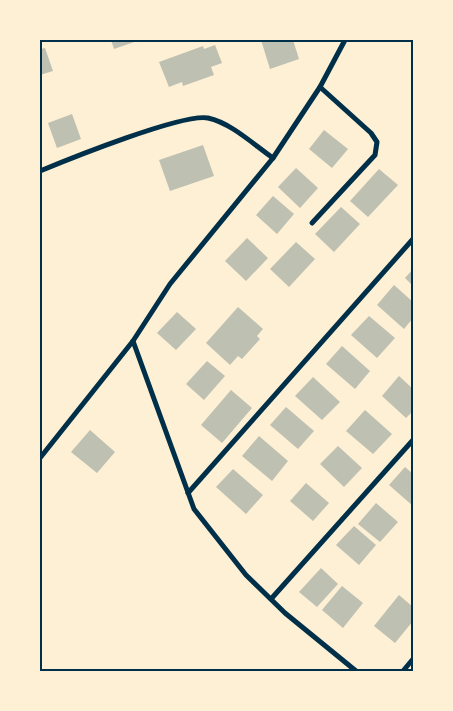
<svg xmlns="http://www.w3.org/2000/svg" width="453" height="711" font-family="Bitter,serif">
  <rect width="100%" height="100%" fill="#fdf0d5"/>
  <g fill="#bec0b2">
    <path d="M111,40h29l-26,9z"/>
    <path d="M261,40h32l6,19 -29,10z"/>
    <path d="M215,45l7,18 -11,4 3,8 -31,11 -1,-4 -13,5 -10,-25 44,-16 1,3z"/>
    <path d="M45,48l8,23 -13,4v-26z"/>
    <path d="M72,114l9,25 -24,9 -9,-25z"/>
    <path d="M324,130l24,19 -16,19 -23,-19z"/>
    <path d="M203,145l11,31 -44,15 -11,-31z"/>
    <path d="M296,168l22,20 -18,20 -22,-21z"/>
    <path d="M379,169l19,16 -30,32 -18,-16z"/>
    <path d="M273,196l21,18 -17,20 -21,-19z"/>
    <path d="M341,207l19,17 -26,28 -19,-18z"/>
    <path d="M247,238l21,20 -22,23 -21,-20z"/>
    <path d="M296,242l19,17 -26,28 -19,-18z"/>
    <path d="M413,269v17l-8,-8z"/>
    <path d="M394,285l19,17v16l-9,11 -27,-24z"/>
    <path d="M238,307l25,22 -6,7 3,3 -18,20 -4,-3 -8,9 -24,-22z"/>
    <path d="M177,312l19,17 -20,21 -19,-17z"/>
    <path d="M369,316l26,22 -18,20 -26,-23z"/>
    <path d="M342,346l28,25 -15,18 -29,-25z"/>
    <path d="M207,361l18,15 -21,24 -18,-16z"/>
    <path d="M399,376l14,13v22l-7,7 -24,-22z"/>
    <path d="M313,377l27,25 -18,18 -27,-24z"/>
    <path d="M231,390l21,18 -30,35 -21,-18z"/>
    <path d="M286,407l28,24 -16,18 -28,-24z"/>
    <path d="M365,410l27,24 -19,20 -27,-23z"/>
    <path d="M90,430l25,22 -18,21 -26,-21z"/>
    <path d="M259,436l29,25 -16,20 -30,-25z"/>
    <path d="M338,446l24,22 -18,19 -24,-23z"/>
    <path d="M405,467l8,7v32l-24,-21z"/>
    <path d="M233,469l30,26 -17,19 -30,-27z"/>
    <path d="M306,483l23,20 -16,18 -23,-20z"/>
    <path d="M376,503l22,19 -18,20 -22,-18z"/>
    <path d="M354,526l22,19 -17,20 -23,-20z"/>
    <path d="M321,568l17,16 -21,23 -18,-15z"/>
    <path d="M342,586l21,17 -20,25 -21,-18z"/>
    <path d="M399,595l14,12v14l-18,22 -21,-17z"/>
  </g>
  <g fill="none" stroke-linecap="round" stroke-linejoin="round">
    <g stroke="#003049" stroke-width="5">
      <path d="M40,171c29,-12 143,-58 168,-53 23,5 45,26 65,40"/>
      <path d="M312,223l63,-68 2,-13 -6,-9 -51,-46"/>
      <path d="M133,341l61,168 52,66 39,38 71,58"/>
      <path d="M40,458l93,-117 37,-57 103,-126 47,-71 25,-47"/>
      <path d="M188,493l225,-254"/>
      <path d="M271,599l142,-159"/>
      <path d="M403,671l10,-12"/>
    </g>
  </g>
  <rect width="453" height="711" fill="none" stroke="#fdf0d5" stroke-width="82"/>
  <rect x="41" y="41" width="371" height="629" fill="none" stroke="#003049" stroke-width="2"/>
</svg>
